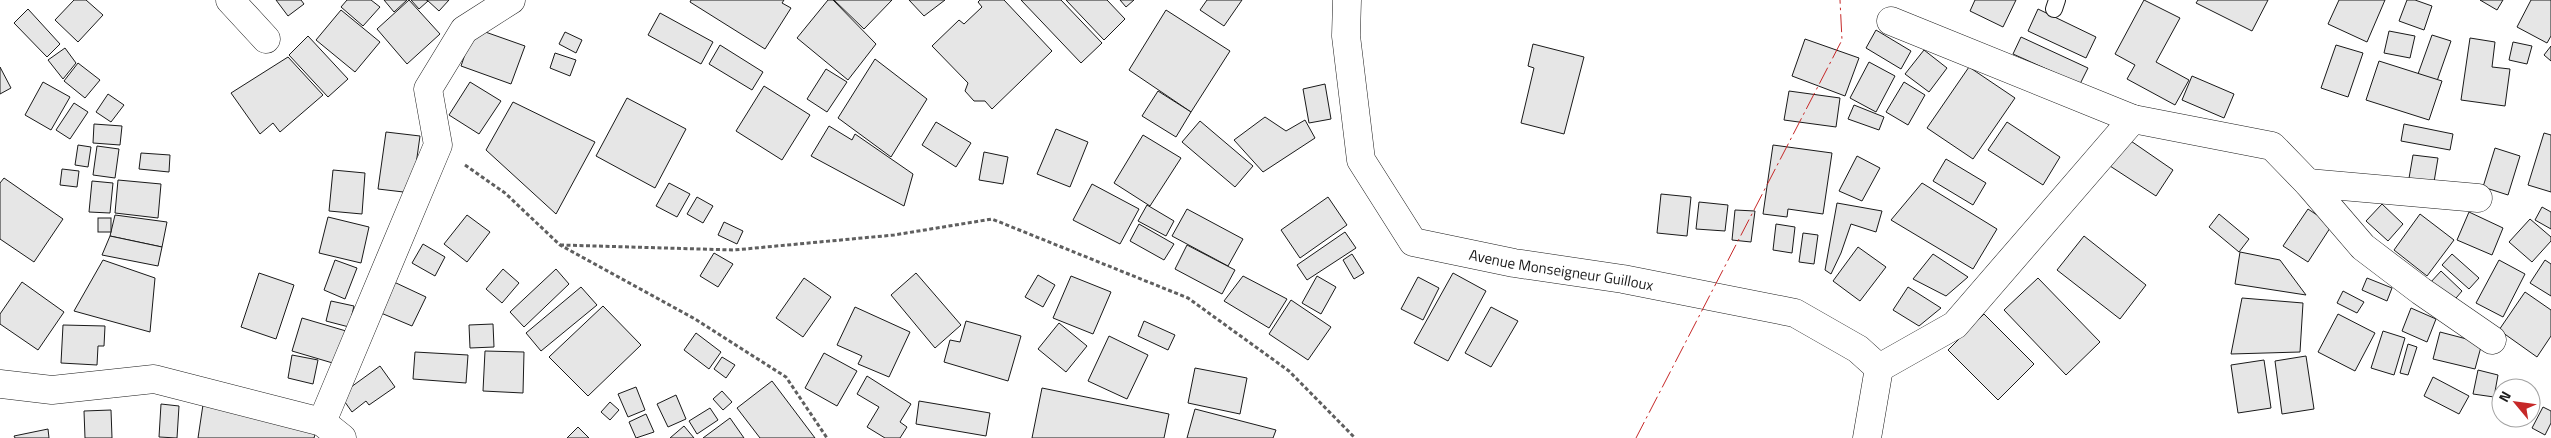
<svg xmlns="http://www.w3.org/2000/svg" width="2551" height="438" font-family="'Titillium Web',sans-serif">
  <rect width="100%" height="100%" fill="#fff"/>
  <g fill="#e6e6e6" stroke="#1a1a1a">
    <path d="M74,0h12l17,15 -25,27 -23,-22z"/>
    <path d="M276,0h25l3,4 -16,12z"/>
    <path d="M347,0h24l9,7 -17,19 -22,-19z"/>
    <path d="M384,0h23l-13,12z"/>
    <path d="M409,0l31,34 -33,30 -30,-35z"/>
    <path d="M411,0h15l2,1 -9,8z"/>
    <path d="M427,0h22l-10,11z"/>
    <path d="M691,0h93l-2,3 9,5 -26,41 -75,-47z"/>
    <path d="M828,0h5l43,44 -28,36 -51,-42z"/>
    <path d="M834,0h58l-28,29z"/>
    <path d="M909,0h36l-21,16z"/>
    <path d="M980,0h24l48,51 -60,58 -7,-8h-11l-9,-10 3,-8 -36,-37 27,-26 5,4 18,-17 -4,-5z"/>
    <path d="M1021,0h40l41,43 -21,20z"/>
    <path d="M1066,0h41l18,19 -21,21z"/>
    <path d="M1120,0h14l-8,7z"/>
    <path d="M1207,0h35l-18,26 -24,-16z"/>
    <path d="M1975,0h41l-13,27 -33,-16z"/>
    <path d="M2144,0l36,18 -24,44 33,18 -14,25 -48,-26 8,-14 -20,-11z"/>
    <path d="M2198,0h70l-16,31 -56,-28z"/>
    <path d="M2339,0h46l-18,42 -39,-18z"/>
    <path d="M2407,0h8l17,6 -8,24 -25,-9z"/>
    <path d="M2480,0h23l-6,10z"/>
    <path d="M2531,0h20v36l-4,7 -30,-16z"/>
    <path d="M28,9l32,35 -13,13 -33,-34z"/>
    <path d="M2038,9l58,28 -10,21 -58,-27z"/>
    <path d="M341,10l39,32 -25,30 -39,-32z"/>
    <path d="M1166,10l64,41 -39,61 -62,-42z"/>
    <path d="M660,13l53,29 -12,22 -53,-29z"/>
    <path d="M474,28l51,18 -14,38 -50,-18z"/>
    <path d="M1876,30l35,21 -10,18 -35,-21z"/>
    <path d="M2389,31l26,5 -5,22 -26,-5z"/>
    <path d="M565,32l17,8 -6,13 -17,-9z"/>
    <path d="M2432,35l19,6 -14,40 -19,-7z"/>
    <path d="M308,36l40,43 -20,18 -39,-42z"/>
    <path d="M2021,37l67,31 -8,16 -67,-30z"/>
    <path d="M2470,38l25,4 -3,25 18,2 -5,37 -44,-6z"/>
    <path d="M1805,39l54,19 -14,38 -53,-20z"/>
    <path d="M2513,42l19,4 -5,18 -18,-4z"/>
    <path d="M1533,44l51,13 -20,77 -43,-11 13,-55 -6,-2z"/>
    <path d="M720,45l43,27 -11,18 -43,-26z"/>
    <path d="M2336,45l27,8 -15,44 -27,-9z"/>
    <path d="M2551,46v15l-7,-6z"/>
    <path d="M65,48l11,15 -13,16 -15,-19z"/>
    <path d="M1924,50l23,18 -18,24 -24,-18z"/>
    <path d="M555,53l21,7 -6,16 -20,-8z"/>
    <path d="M288,57l35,38 -43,37 -7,-9 -13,11 -29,-41z"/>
    <path d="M875,59l52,40 -36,58 -53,-39z"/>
    <path d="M2379,61l63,20 -13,39 -63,-20z"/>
    <path d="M1869,62l26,14 -19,36 -26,-14z"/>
    <path d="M78,63l22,17 -15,18 -21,-17z"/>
    <path d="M0,67l11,21 -11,6z"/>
    <path d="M1969,67l46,31 -42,61 -46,-31z"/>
    <path d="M826,69l21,13 -20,30 -20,-13z"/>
    <path d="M2192,76l42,18 -10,24 -42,-18z"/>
    <path d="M43,82l27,15 -19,33 -26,-15z"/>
    <path d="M470,82l31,19 -22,33 -30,-19z"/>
    <path d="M1904,82l21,13 -17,30 -22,-13z"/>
    <path d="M1325,84l6,35 -22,4 -6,-34z"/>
    <path d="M764,86l46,29 -28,45 -46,-29z"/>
    <path d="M1158,91l33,21 -15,25 -34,-21z"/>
    <path d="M1789,91l51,7 -4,29 -52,-7z"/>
    <path d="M108,94l16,11 -13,17 -15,-10z"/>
    <path d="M627,98l59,31 -31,59 -59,-32z"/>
    <path d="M513,102l82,40 -39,72 -70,-64z"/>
    <path d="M74,103l14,9 -18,27 -14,-9z"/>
    <path d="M1854,105l30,12 -5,13 -31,-11z"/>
    <path d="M1265,117l21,14 19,-11 10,18 -52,34 -29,-32z"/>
    <path d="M1200,121l53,45 -18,21 -53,-45z"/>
    <path d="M936,122l35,21 -15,24 -34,-22z"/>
    <path d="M2007,122l53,35 -17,28 -55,-35z"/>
    <path d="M94,124l28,2 -2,19 -27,-2z"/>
    <path d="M2404,124l49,10 -3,16 -49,-9z"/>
    <path d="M829,126l23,14 3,-6 58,40 -9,32 -93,-50z"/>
    <path d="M1056,129l32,13 -18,45 -33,-13z"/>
    <path d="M386,132l34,4 -8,57 -34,-4z"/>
    <path d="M2544,133l7,2v57l-23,-7z"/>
    <path d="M1143,135l38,23 -31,48 -36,-23z"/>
    <path d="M2128,139l45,31 -17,26 -46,-30z"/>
    <path d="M78,145l13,2 -3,20 -13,-2z"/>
    <path d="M1773,145l59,8 -9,61 -35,-5 -1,8 -24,-3z"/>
    <path d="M97,146l22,3 -4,29 -22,-3z"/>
    <path d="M2495,148l25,8 -12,39 -25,-8z"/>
    <path d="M984,152l24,5 -5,27 -24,-4z"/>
    <path d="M141,153l29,2 -1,17 -30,-3z"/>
    <path d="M2413,155l25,3 -5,30 -25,-4z"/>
    <path d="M1857,156l23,12 -18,33 -23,-10z"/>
    <path d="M1946,159l40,24 -13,22 -40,-24z"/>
    <path d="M62,169l17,2 -2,16 -17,-2z"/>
    <path d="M333,170l32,3 -3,41 -33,-3z"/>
    <path d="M4,178l59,41 -29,43 -34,-23v-56z"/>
    <path d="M118,180l43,4 -3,34 -43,-5z"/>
    <path d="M92,181l21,2 -3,30 -21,-1z"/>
    <path d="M669,183l21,11 -13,23 -21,-11z"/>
    <path d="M1922,183l75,46 -24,40 -82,-49z"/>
    <path d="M1092,184l47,25 -19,35 -47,-24z"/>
    <path d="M1661,194l30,3 -4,39 -30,-3z"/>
    <path d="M697,197l16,9 -10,17 -16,-9z"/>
    <path d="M1328,197l19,28 -47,33 -19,-28z"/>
    <path d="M1699,202l29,3 -3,26 -29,-2z"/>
    <path d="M1837,203l45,8 -6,21 -25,-8 -10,29 -10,21 -6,-4z"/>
    <path d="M2382,204l21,20 -15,17 -22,-20z"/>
    <path d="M1147,205l27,16 -8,15 -28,-15z"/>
    <path d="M2542,207l9,5v17l-16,-9z"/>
    <path d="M1187,209l56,30 -15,27 -56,-30z"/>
    <path d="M2308,209l24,16 -24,37 -25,-16z"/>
    <path d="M1735,210l20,1 -4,31 -19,-2z"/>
    <path d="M2469,212l34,16 -11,27 -35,-15z"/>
    <path d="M2219,214l30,25 -10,13 -30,-25z"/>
    <path d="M2420,214l34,26 -27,36 -33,-26z"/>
    <path d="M115,215l52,7 -5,25 -52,-11z"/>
    <path d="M467,215l23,17 -23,30 -23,-18z"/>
    <path d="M328,217l41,10 -8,36 -42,-10z"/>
    <rect x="98" y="218" width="13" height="14"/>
    <path d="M2530,219l21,18v4l-19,21 -23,-20z"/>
    <path d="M724,222l19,9 -6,13 -19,-9z"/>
    <path d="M1139,224l35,20 -10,16 -34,-19z"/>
    <path d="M1776,224l19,3 -3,26 -19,-3z"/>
    <path d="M1345,232l11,16 -49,32 -10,-15z"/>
    <path d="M1803,233l15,2 -4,29 -15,-2z"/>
    <path d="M110,236l52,11 -4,19 -56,-11z"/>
    <path d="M2084,236l62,49 -26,34 -63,-49z"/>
    <path d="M423,244l22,13 -10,19 -23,-13z"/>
    <path d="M1187,245l48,25 -13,24 -47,-25z"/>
    <path d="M1858,247l28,20 -26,34 -27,-20z"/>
    <path d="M2240,252l40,8 26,35 -71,-11z"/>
    <path d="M714,253l19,11 -15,23 -18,-11z"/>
    <path d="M1352,254l12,19 -10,6 -11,-19z"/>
    <path d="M1933,254l35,23 -22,19 -33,-17z"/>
    <path d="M2452,254l27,24 -10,11 -27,-24z"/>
    <path d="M103,260l52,18 -5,54 -76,-21z"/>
    <path d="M335,260l22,8 -12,31 -21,-9z"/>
    <path d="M2499,260l26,14 -22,43 -27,-14z"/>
    <path d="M2545,260l6,4v32l-21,-13z"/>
    <path d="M503,269l16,14 -17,20 -16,-14z"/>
    <path d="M556,269l13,15 -45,43 -14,-15z"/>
    <path d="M2441,271l21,20 -11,13 -21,-21z"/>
    <path d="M259,273l35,12 -18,54 -35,-12z"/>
    <path d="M916,273l45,52 -26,23 -44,-53z"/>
    <path d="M1453,273l33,18 -38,70 -34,-18z"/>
    <path d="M1038,275l17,10 -12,22 -18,-10z"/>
    <path d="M1071,276l40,16 -18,42 -40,-16z"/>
    <path d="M1243,276l44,23 -18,29 -45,-27z"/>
    <path d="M1317,276l19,11 -15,27 -19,-11z"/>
    <path d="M1418,277l21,11 -16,32 -22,-11z"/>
    <path d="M804,278l27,19 -28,40 -27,-19z"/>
    <path d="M2038,278l62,64 -34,33 -62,-65z"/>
    <path d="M2367,278l25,10 -5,13 -25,-11z"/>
    <path d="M22,282l42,30 -26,38 -38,-26v-10z"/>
    <path d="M394,282l32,15 -14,29 -31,-13z"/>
    <path d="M581,287l16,18 -56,46 -15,-18z"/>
    <path d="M1908,287l33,21 -22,18 -26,-16z"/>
    <path d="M2343,291l21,11 -7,11 -20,-10z"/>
    <path d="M2525,292l26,18v26l-14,21 -38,-27z"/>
    <path d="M2242,298l61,5 -3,49 -69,2z"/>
    <path d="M1291,300l40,27 -23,33 -39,-26z"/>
    <path d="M331,301l23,5 -5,21 -23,-6z"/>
    <path d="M603,306l38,39 -53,51 -39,-39z"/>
    <path d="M855,307l55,25 -21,45 -31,-13 4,-8 -25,-11z"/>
    <path d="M1491,307l27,14 -27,46 -26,-14z"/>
    <path d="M2411,308l25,11 -9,23 -25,-11z"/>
    <path d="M1984,314l50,50 -36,36 -50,-50z"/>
    <path d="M2338,314l37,19 -20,38 -37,-19z"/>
    <path d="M302,318l44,13 -10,33 -44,-13z"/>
    <path d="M966,321l55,15 -13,45 -64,-19 6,-22 10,2z"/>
    <path d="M1144,321l31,14 -7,15 -30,-14z"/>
    <path d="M1059,323l28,23 -21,26 -28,-23z"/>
    <path d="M493,324l1,23 -24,1 -1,-23z"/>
    <path d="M63,325l42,1 -1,20h-6l-1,19 -36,-2z"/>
    <path d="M2383,331l22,7 -11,37 -23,-7z"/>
    <path d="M2440,332l42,11 -7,26 -42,-10z"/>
    <path d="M696,333l25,19 -12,17 -25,-19z"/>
    <path d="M1109,336l39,19 -21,44 -39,-18z"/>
    <path d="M2408,344l9,3 -9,28 -8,-2z"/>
    <path d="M485,351l39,1 -1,41 -40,-2z"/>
    <path d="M415,352l53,3 -2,28 -53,-4z"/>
    <path d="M824,353l33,18 -20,35 -32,-18z"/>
    <path d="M292,355l26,5 -5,24 -25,-6z"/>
    <path d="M2306,356l8,53 -32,5 -7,-53z"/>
    <path d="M722,357l13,8 -9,13 -12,-9z"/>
    <path d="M2264,360l7,48 -33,5 -7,-48z"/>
    <path d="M380,366l15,21 -26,18 -3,-4 -14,11 -12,-17z"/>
    <path d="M1195,368l52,10 -7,36 -52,-11z"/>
    <path d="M2478,370l20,5 -4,22 -21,-3z"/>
    <path d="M867,376l44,28 -11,18 7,5 -7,11h-15l-18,-11 12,-20 -22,-13z"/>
    <path d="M2433,377l36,19 -10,18 -35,-18z"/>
    <path d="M772,381l43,57h-55l-23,-30z"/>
    <path d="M636,387l9,23 -17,7 -10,-23z"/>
    <path d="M1042,388l127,26 -5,24h-132z"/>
    <path d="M722,391l10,11 -9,8 -10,-11z"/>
    <path d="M676,395l10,24 -18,8 -11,-23z"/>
    <path d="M204,398l112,33 -2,7h-116z"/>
    <path d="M919,401l71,12 -4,23 -70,-12z"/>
    <path d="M610,402l9,8 -9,10 -9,-8z"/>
    <path d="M161,404l18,2 -2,32 -18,-1z"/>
    <path d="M2543,407l8,4v12l-6,12 -13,-7z"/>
    <path d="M710,408l8,12 -21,14 -8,-13z"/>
    <path d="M1195,409l81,21 -3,8h-86z"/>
    <path d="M111,410l1,28h-27l-1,-27z"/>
    <path d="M646,414l8,18 -18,6 -7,-16z"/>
    <path d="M730,418l14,20h-41z"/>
    <path d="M684,426l10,12h-24z"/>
    <path d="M578,427l11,11h-22z"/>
    <path d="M48,429l1,9h-34l-1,-2z"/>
  </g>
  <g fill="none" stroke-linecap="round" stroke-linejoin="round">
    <defs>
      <path id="lane" d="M2054,9l3,-9"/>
      <g id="street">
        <path d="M230,0l36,39"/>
        <path d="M1891,21l242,98"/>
        <path d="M2308,183l170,15"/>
        <path d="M1879,368l76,-43 178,-206 139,27 36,37 55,64 58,44 71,49"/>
        <path d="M0,384l52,6 102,-11 168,43 20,16"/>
        <path d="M322,422l116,-277 -10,-56 36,-59 47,-30"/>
      </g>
      <g id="secondary">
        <path id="s1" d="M1347,0l-1,36 15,124 52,82 101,21 109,16 172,34 63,36 21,19 -12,70"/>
      </g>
    </defs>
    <use href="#lane" stroke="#1a1a1a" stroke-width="18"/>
    <use href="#street" stroke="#1a1a1a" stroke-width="29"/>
    <use href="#secondary" stroke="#1a1a1a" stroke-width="29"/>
    <g stroke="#5f5f5f" stroke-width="3" stroke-dasharray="4 2.5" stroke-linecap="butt">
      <path d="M465,165l40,28 55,52 135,74 91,58 41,61"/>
      <path d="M560,245l174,5 160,-15 98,-16 196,79 101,73 66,67"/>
    </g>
    <use href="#lane" stroke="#fff" stroke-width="16"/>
    <use href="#street" stroke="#fff" stroke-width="28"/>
    <use href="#secondary" stroke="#fff" stroke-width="28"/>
    <path stroke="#c62828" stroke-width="1" stroke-dasharray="18 4 2.5 4" stroke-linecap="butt" d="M1636,438l206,-398 -2,-40"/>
  </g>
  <g text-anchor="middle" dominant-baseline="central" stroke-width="4" stroke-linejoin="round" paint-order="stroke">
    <g font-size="15" fill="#1a1a1a" stroke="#fff">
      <text stroke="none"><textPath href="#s1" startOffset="409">Avenue Monseigneur Guilloux</textPath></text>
    </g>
  </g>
  <g transform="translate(2516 403) rotate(299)"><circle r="24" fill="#ffffff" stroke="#a3a3a3"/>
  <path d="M0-4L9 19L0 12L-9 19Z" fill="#c62828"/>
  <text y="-8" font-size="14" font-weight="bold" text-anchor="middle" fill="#1a1a1a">N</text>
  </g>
</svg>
